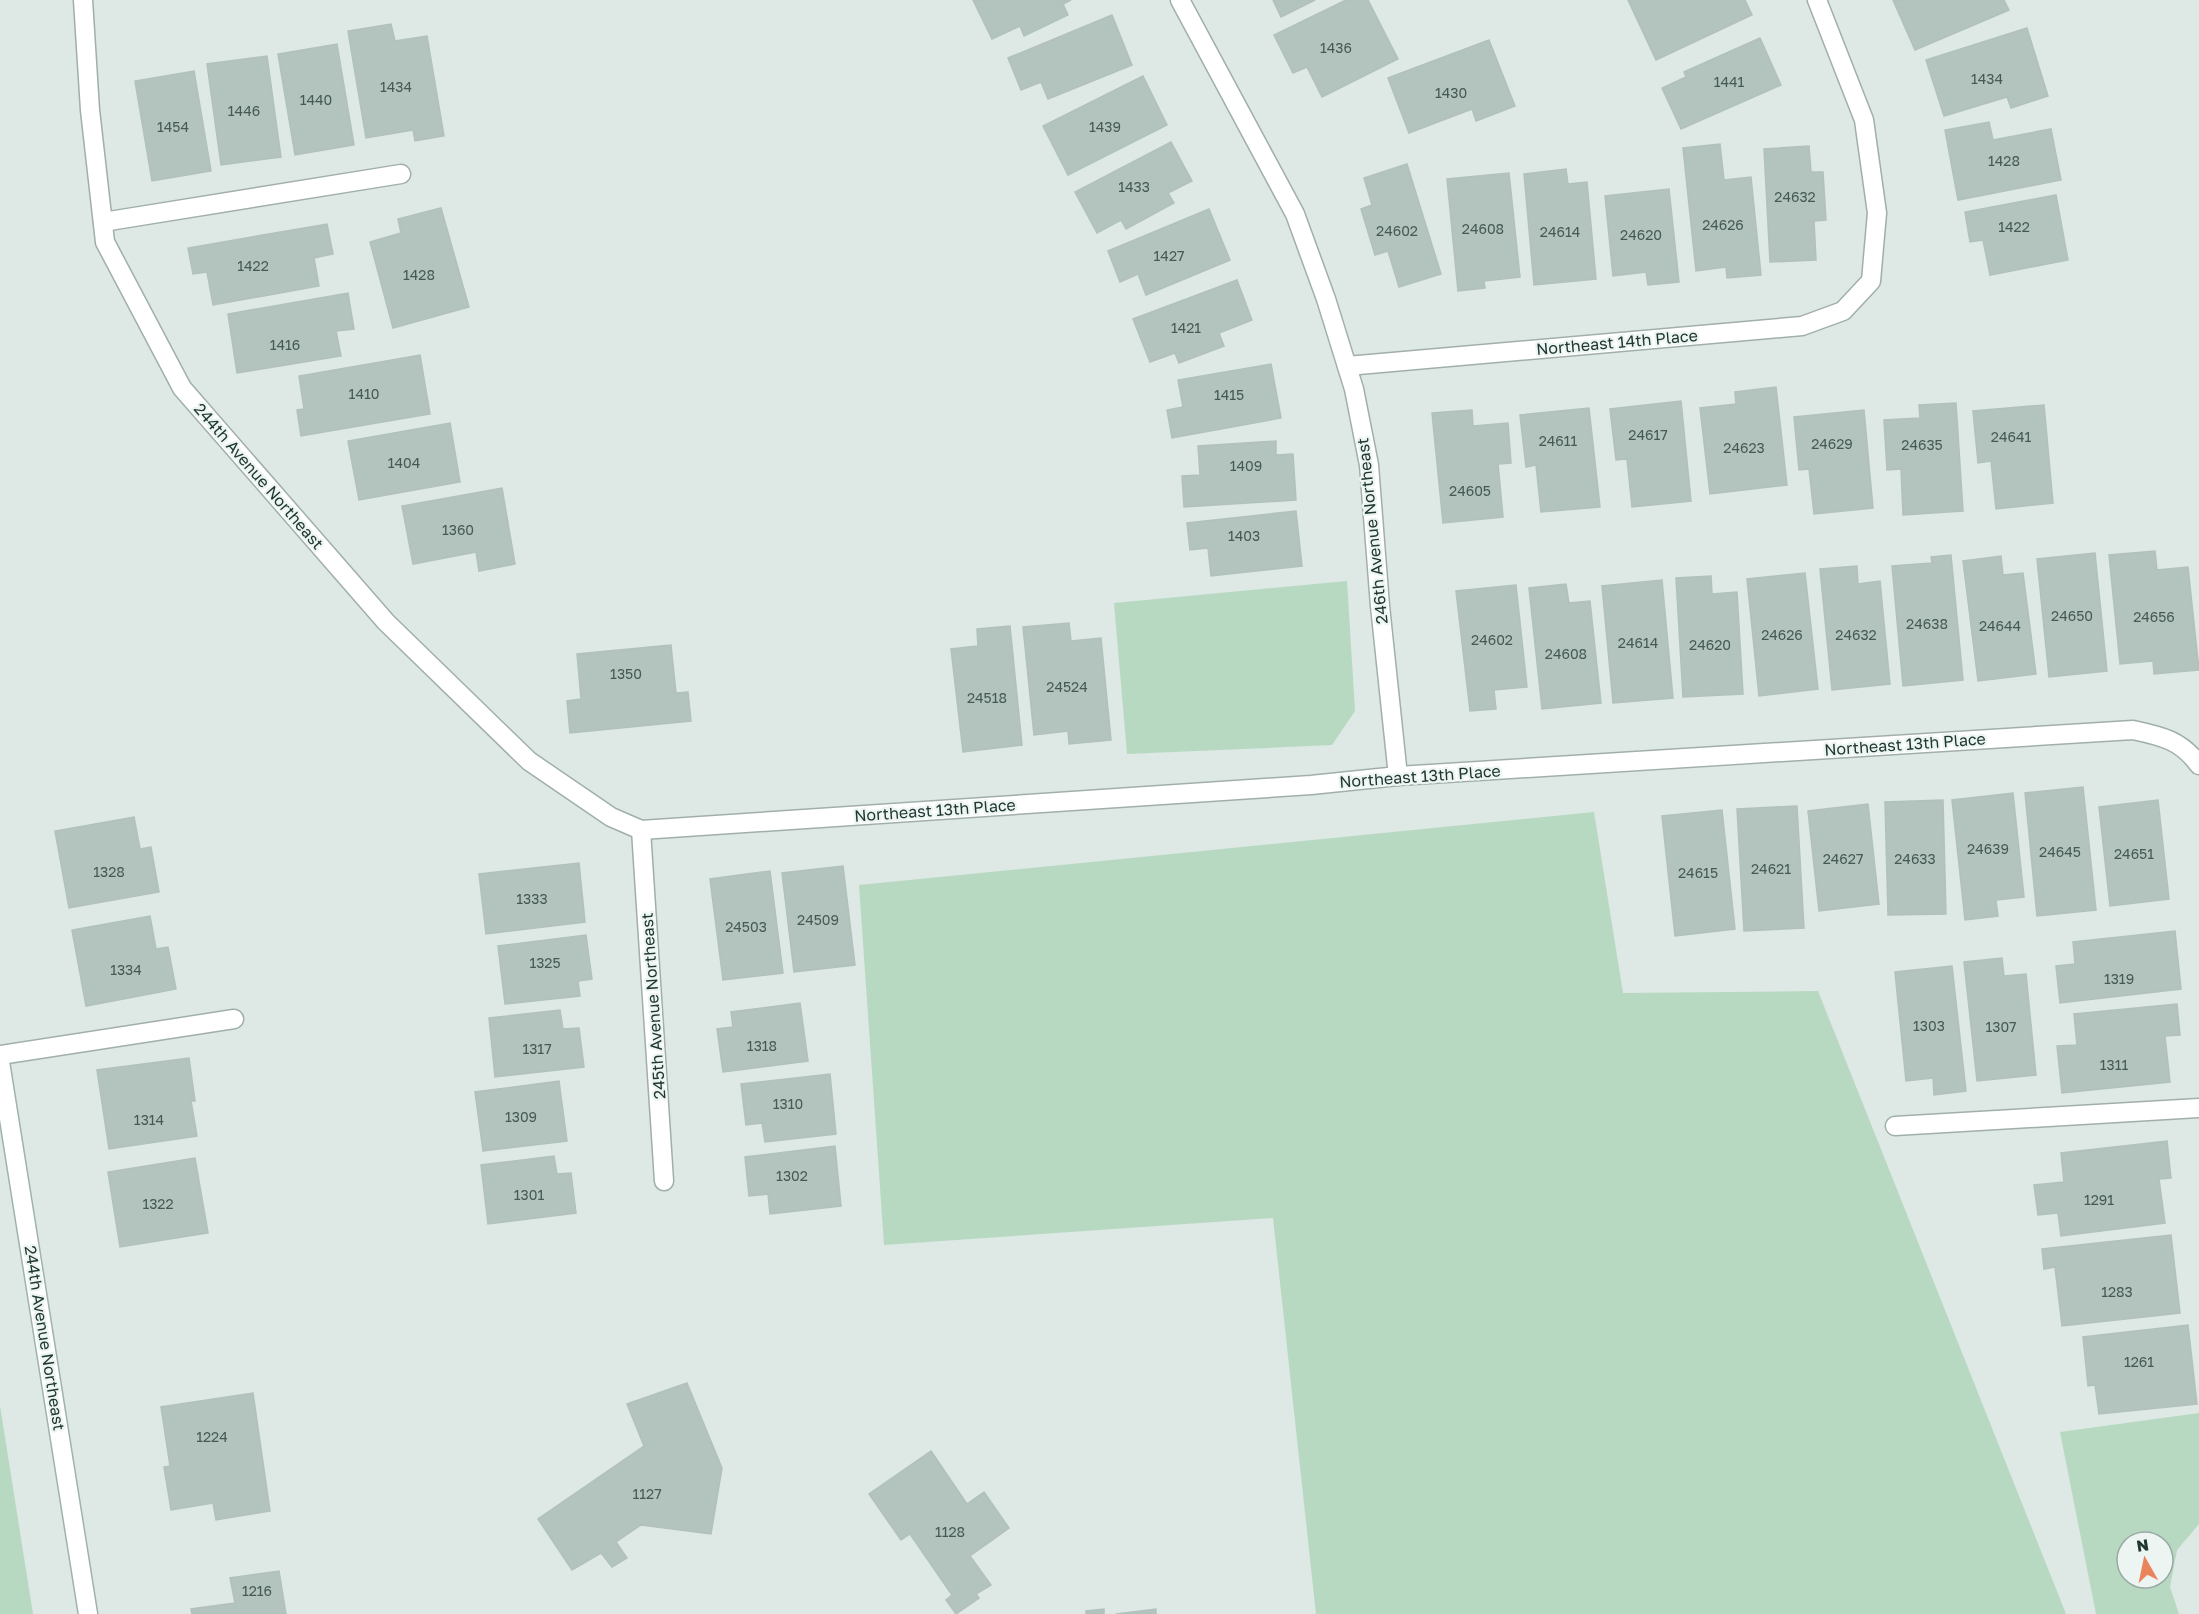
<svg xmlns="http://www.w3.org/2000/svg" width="2199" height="1614" font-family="'Golos Text',sans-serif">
  <rect width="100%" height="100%" fill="#dee8e4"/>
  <g fill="#b7d9c2" fill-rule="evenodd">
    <path d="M1347,581l8,130 -23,34 -205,9 -13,-151z"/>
    <path d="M1594,812l29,181 195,-2 248,623h-750l-43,-396 -389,27 -25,-360z"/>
    <path d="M0,1406l33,208h-33z"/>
    <path d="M2199,1413v111l-22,26 -7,37 9,27h-83l-36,-182zM2127,1542h36v36h-36z"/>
  </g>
  <g fill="#b3c3bd" stroke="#b1c1bb" stroke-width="1.5">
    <path d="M973,0h98l-8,4 5,11 -44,21 -4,-10 -28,13z"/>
    <path d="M1273,0h42l-34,17z"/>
    <path d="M1346,0h22l30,59 -76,38 -15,-30 -14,6 -19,-38z"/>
    <path d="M1628,0h117l7,15 -96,45z"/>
    <path d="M1893,0h111l5,10 -94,40z"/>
    <path d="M1112,15l20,50 -84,34 -7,-17 -20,8 -13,-32z"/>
    <path d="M391,24l4,17 32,-5 17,100 -29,5 -2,-11 -47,8 -18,-107z"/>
    <path d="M2027,28l21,68 -37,12 -4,-11 -63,19 -18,-56z"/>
    <path d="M1760,38l21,47 -100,44 -19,-41 24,-11 -2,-5z"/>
    <path d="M1489,40l26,66 -39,15 -4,-12 -63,24 -21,-55z"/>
    <path d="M337,44l17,101 -59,10 -17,-101z"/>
    <path d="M267,56l14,101 -60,8 -14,-101z"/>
    <path d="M194,71l17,100 -59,10 -17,-100z"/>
    <path d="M1143,76l24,49 -99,50 -25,-49z"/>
    <path d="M1989,122l4,18 58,-11 10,51 -103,20 -13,-70z"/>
    <path d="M1171,142l21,39 -24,12 6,10 -48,26 -5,-9 -24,13 -22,-41z"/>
    <path d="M1720,144l4,36 27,-3 10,98 -34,3 -1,-11 -30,4 -13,-123z"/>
    <path d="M1809,146l2,26h12l3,48 -12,1 2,39 -46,2 -6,-113z"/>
    <path d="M1407,164l34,110 -42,13 -11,-36 -13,4 -14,-46 11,-4 -8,-27z"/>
    <path d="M1566,169l2,15 19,-2 9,97 -62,6 -10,-111z"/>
    <path d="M1509,173l11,104 -36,4 1,7 -27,3 -11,-112z"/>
    <path d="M1669,189l10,93 -31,3 -2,-13 -33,4 -8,-80z"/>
    <path d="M2056,195l12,65 -78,15 -7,-35 -13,2 -5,-30z"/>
    <path d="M441,208l28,99 -76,21 -23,-86 31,-9 -3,-14z"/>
    <path d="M1209,209l21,51 -84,35 -8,-21 -18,8 -12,-31z"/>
    <path d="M327,224l6,30 -19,4 5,28 -106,19 -6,-33 -14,2 -5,-26z"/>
    <path d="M1237,280l15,40 -33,13 5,13 -45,17 -4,-10 -25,9 -17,-43z"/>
    <path d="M348,293l6,36 -18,2 5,25 -104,17 -9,-59z"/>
    <path d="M420,355l10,59 -129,22 -4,-26 7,-1 -5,-33z"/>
    <path d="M1271,364l10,54 -109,20 -5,-28 16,-3 -5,-27z"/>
    <path d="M1776,387l11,98 -77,9 -10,-86 36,-4 -1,-12z"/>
    <path d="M1681,401l10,100 -59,6 -5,-48 -11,1 -6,-51z"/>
    <path d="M1956,403l7,108 -60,4 -2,-46 -14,1 -3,-50 36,-2 -1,-13z"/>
    <path d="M2044,405l9,98 -57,6 -5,-48 -13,2 -5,-52z"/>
    <path d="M1589,408l11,99 -59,5 -5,-47 -10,2 -6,-52z"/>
    <path d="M1472,410l1,16 35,-3 3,40 -13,1 5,53 -60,6 -11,-110z"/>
    <path d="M1864,410l9,98 -59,6 -5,-45 -10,1 -5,-53z"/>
    <path d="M450,423l10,59 -101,18 -11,-59z"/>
    <path d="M1276,441v14l17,-1 3,46 -112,7 -2,-31 18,-1 -2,-29z"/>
    <path d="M502,488l13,76 -36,7 -3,-19 -63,12 -11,-58z"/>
    <path d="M1296,511l6,55 -91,10 -3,-28 -18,2 -3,-27z"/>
    <path d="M2155,551l2,19 31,-3 11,103 -45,4 -1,-13 -33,3 -11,-109z"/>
    <path d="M2095,553l12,118 -58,6 -12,-118z"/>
    <path d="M1951,555l12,125 -60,6 -11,-120 40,-3 -1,-6z"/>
    <path d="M2001,556l2,19 20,-2 13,101 -58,7 -15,-120z"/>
    <path d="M1857,566l1,18 22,-3 10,103 -58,6 -12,-121z"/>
    <path d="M1805,573l13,116 -59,7 -12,-117z"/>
    <path d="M1711,576l1,18 25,-2 6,102 -60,3 -7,-119z"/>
    <path d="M1662,580l11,118 -60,5 -11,-117z"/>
    <path d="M1566,584l3,19 21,-2 11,102 -59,6 -13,-121z"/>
    <path d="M1516,585l11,102 -33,3 2,19 -26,2 -14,-120z"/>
    <path d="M1069,623l2,18 30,-3 10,102 -42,4 -1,-13 -34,4 -11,-108z"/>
    <path d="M1010,626l12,119 -59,7 -12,-103 27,-3 -1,-17z"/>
    <path d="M671,645l5,48 12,-1 3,29 -121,12 -3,-32 14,-2 -4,-45z"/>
    <path d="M2083,787l13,123 -59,6 -12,-123z"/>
    <path d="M2013,793l11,104 -28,3 2,16 -33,4 -13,-120z"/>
    <path d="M1943,800l3,114 -58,1 -3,-113z"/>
    <path d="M2158,800l11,99 -59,7 -11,-99z"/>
    <path d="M1868,804l11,100 -60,7 -11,-100z"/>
    <path d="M1797,806l7,122 -60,3 -7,-122z"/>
    <path d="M1722,810l13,119 -60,7 -13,-120z"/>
    <path d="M134,817l6,32 11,-2 8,45 -90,16 -14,-77z"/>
    <path d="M579,863l6,59 -99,12 -7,-60z"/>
    <path d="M843,866l12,99 -61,7 -12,-99z"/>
    <path d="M770,871l13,102 -60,7 -13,-101z"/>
    <path d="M150,916l6,33 12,-2 8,42 -90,17 -14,-76z"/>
    <path d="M2175,931l6,58 -121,14 -4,-37 19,-2 -2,-22z"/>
    <path d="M586,935l6,44 -14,2 2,15 -75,8 -7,-58z"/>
    <path d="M2002,958l2,18 22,-2 10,101 -59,6 -13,-119z"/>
    <path d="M1952,966l14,125 -32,4 -1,-17 -27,3 -11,-109z"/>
    <path d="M800,1003l8,58 -85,11 -6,-43 16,-2 -2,-15z"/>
    <path d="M2177,1004l3,31 -15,1 5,46 -108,11 -5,-47 20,-1 -3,-31z"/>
    <path d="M560,1010l3,19 16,-1 5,39 -89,10 -6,-59z"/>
    <path d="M189,1058l6,43h-4l6,35 -88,13 -12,-79z"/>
    <path d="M830,1074l6,60 -71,8 -3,-19 -16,2 -5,-41z"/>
    <path d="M559,1081l8,60 -84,10 -8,-59z"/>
    <path d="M2167,1141l4,37 -12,1 6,44 -104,13 -3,-23 -20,2 -4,-30 30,-3 -3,-29z"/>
    <path d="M835,1146l6,60 -71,8 -2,-20 -19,2 -4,-39z"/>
    <path d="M554,1156l3,18 14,-1 5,40 -88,11 -7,-59z"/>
    <path d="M195,1158l13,75 -88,14 -12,-75z"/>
    <path d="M2171,1235l9,78 -118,13 -7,-59 -11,2 -2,-20z"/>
    <path d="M2188,1325l9,79 -98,10 -4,-29 -7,1 -5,-49z"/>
    <path d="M687,1383l35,85 -11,66 -70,-9 -25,17 11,16 -15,9 -11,-14 -29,17 -34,-51 106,-73 -17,-42z"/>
    <path d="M253,1393l17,118 -54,9 -3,-17 -42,7 -7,-43 6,-1 -9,-59z"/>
    <path d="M931,1451l36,53 17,-12 25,36 -39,28 21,29 -15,9 3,4 -23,16 -10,-14 6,-5 -42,-61 -9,6 -32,-46z"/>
    <path d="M279,1571l7,43h-94l-1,-5 44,-6 -5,-25z"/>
    <path d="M1104,1609v5h-18v-3z"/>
    <path d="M1156,1609v5h-40z"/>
  </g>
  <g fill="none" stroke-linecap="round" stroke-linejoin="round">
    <defs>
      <path id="lane" d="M1895,1126l304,-18"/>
      <g id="street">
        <path d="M83,0l7,110 15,132 77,146 204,234 143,139 82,56 30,13 670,-45 87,-9 735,-46c28,6 48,10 66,35"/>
        <path d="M1180,0l115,214 31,85 28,90 15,76 11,141 18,170"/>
        <path d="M103,222l298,-48"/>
        <path d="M1347,366l455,-40 41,-15 28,-30 6,-68 -13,-93 -47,-120"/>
        <path d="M641,830l23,351"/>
        <path d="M0,1055l234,-36"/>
      </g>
      <path id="secondary" d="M0,1062l88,552"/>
    </defs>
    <use href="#lane" stroke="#a1afab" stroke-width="21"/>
    <use href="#street" stroke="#a1afab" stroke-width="21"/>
    <use href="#secondary" stroke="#9eb3ac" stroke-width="21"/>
    <use href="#lane" stroke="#fff" stroke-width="18"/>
    <use href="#street" stroke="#fff" stroke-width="18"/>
    <use href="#secondary" stroke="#fff" stroke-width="18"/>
  </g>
  <g text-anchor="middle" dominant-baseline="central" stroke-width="4.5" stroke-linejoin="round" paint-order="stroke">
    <g font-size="14" fill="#455a55">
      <text x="1336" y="47">1436</text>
      <text x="1987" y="78">1434</text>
      <text x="1729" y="81">1441</text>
      <text x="396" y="86">1434</text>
      <text x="1451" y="92">1430</text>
      <text x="316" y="99">1440</text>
      <text x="244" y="110">1446</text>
      <text x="173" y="126">1454</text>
      <text x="1105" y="126">1439</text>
      <text x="2004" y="160">1428</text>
      <text x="1134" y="186">1433</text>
      <text x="1795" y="196">24632</text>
      <text x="1723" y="224">24626</text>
      <text x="2014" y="226">1422</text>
      <text x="1483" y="228">24608</text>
      <text x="1397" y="230">24602</text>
      <text x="1560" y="231">24614</text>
      <text x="1641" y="234">24620</text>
      <text x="1169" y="255">1427</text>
      <text x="253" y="265">1422</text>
      <text x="419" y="274">1428</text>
      <text x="1186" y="327">1421</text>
      <text x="285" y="344">1416</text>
      <text x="364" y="393">1410</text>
      <text x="1229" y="394">1415</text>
      <text x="1648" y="434">24617</text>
      <text x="2011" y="436">24641</text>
      <text x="1558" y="440">24611</text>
      <text x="1832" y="443">24629</text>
      <text x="1922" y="444">24635</text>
      <text x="1744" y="447">24623</text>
      <text x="404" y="462">1404</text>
      <text x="1246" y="465">1409</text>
      <text x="1470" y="490">24605</text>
      <text x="458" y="529">1360</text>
      <text x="1244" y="535">1403</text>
      <text x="2072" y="615">24650</text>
      <text x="2154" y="616">24656</text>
      <text x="1927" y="623">24638</text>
      <text x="2000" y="625">24644</text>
      <text x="1782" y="634">24626</text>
      <text x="1856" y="634">24632</text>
      <text x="1492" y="639">24602</text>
      <text x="1638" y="642">24614</text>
      <text x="1710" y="644">24620</text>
      <text x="1566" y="653">24608</text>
      <text x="626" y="673">1350</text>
      <text x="1067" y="686">24524</text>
      <text x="987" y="697">24518</text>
      <text x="1988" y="848">24639</text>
      <text x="2060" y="851">24645</text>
      <text x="2134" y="853">24651</text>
      <text x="1843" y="858">24627</text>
      <text x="1915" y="858">24633</text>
      <text x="1771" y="868">24621</text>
      <text x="109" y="871">1328</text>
      <text x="1698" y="872">24615</text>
      <text x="532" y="898">1333</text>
      <text x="818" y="919">24509</text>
      <text x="746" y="926">24503</text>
      <text x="545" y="962">1325</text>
      <text x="126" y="969">1334</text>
      <text x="2119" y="978">1319</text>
      <text x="1929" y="1025">1303</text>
      <text x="2001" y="1026">1307</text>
      <text x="762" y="1045">1318</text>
      <text x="537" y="1048">1317</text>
      <text x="2114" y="1064">1311</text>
      <text x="788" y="1103">1310</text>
      <text x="521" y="1116">1309</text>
      <text x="149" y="1119">1314</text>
      <text x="792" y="1175">1302</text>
      <text x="529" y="1194">1301</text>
      <text x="2099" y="1199">1291</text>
      <text x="158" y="1203">1322</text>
      <text x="2117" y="1291">1283</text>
      <text x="2139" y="1361">1261</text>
      <text x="212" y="1436">1224</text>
      <text x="647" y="1493">1127</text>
      <text x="950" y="1531">1128</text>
      <text x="257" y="1590">1216</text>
    </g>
    <g font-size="16" fill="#203732" stroke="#edf5f2">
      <text transform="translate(1617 342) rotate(-5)">Northeast 14th Place</text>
      <text transform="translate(259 476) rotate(49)">244th Avenue Northeast</text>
      <text transform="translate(1372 531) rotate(-96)">246th Avenue Northeast</text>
      <text transform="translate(1905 744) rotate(-4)">Northeast 13th Place</text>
      <text transform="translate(1420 776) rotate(-4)">Northeast 13th Place</text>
      <text transform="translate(935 810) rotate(-4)">Northeast 13th Place</text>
      <text transform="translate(653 1006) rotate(-94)">245th Avenue Northeast</text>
      <text transform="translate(45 1338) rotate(81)">244th Avenue Northeast</text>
    </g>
  </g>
  <g transform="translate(2145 1560) rotate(351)"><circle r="28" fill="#edf5f2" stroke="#9ba9a5" stroke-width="1.5"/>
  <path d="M0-4.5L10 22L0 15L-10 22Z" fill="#e9845b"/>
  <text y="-9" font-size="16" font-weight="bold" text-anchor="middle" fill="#203732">N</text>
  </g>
</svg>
